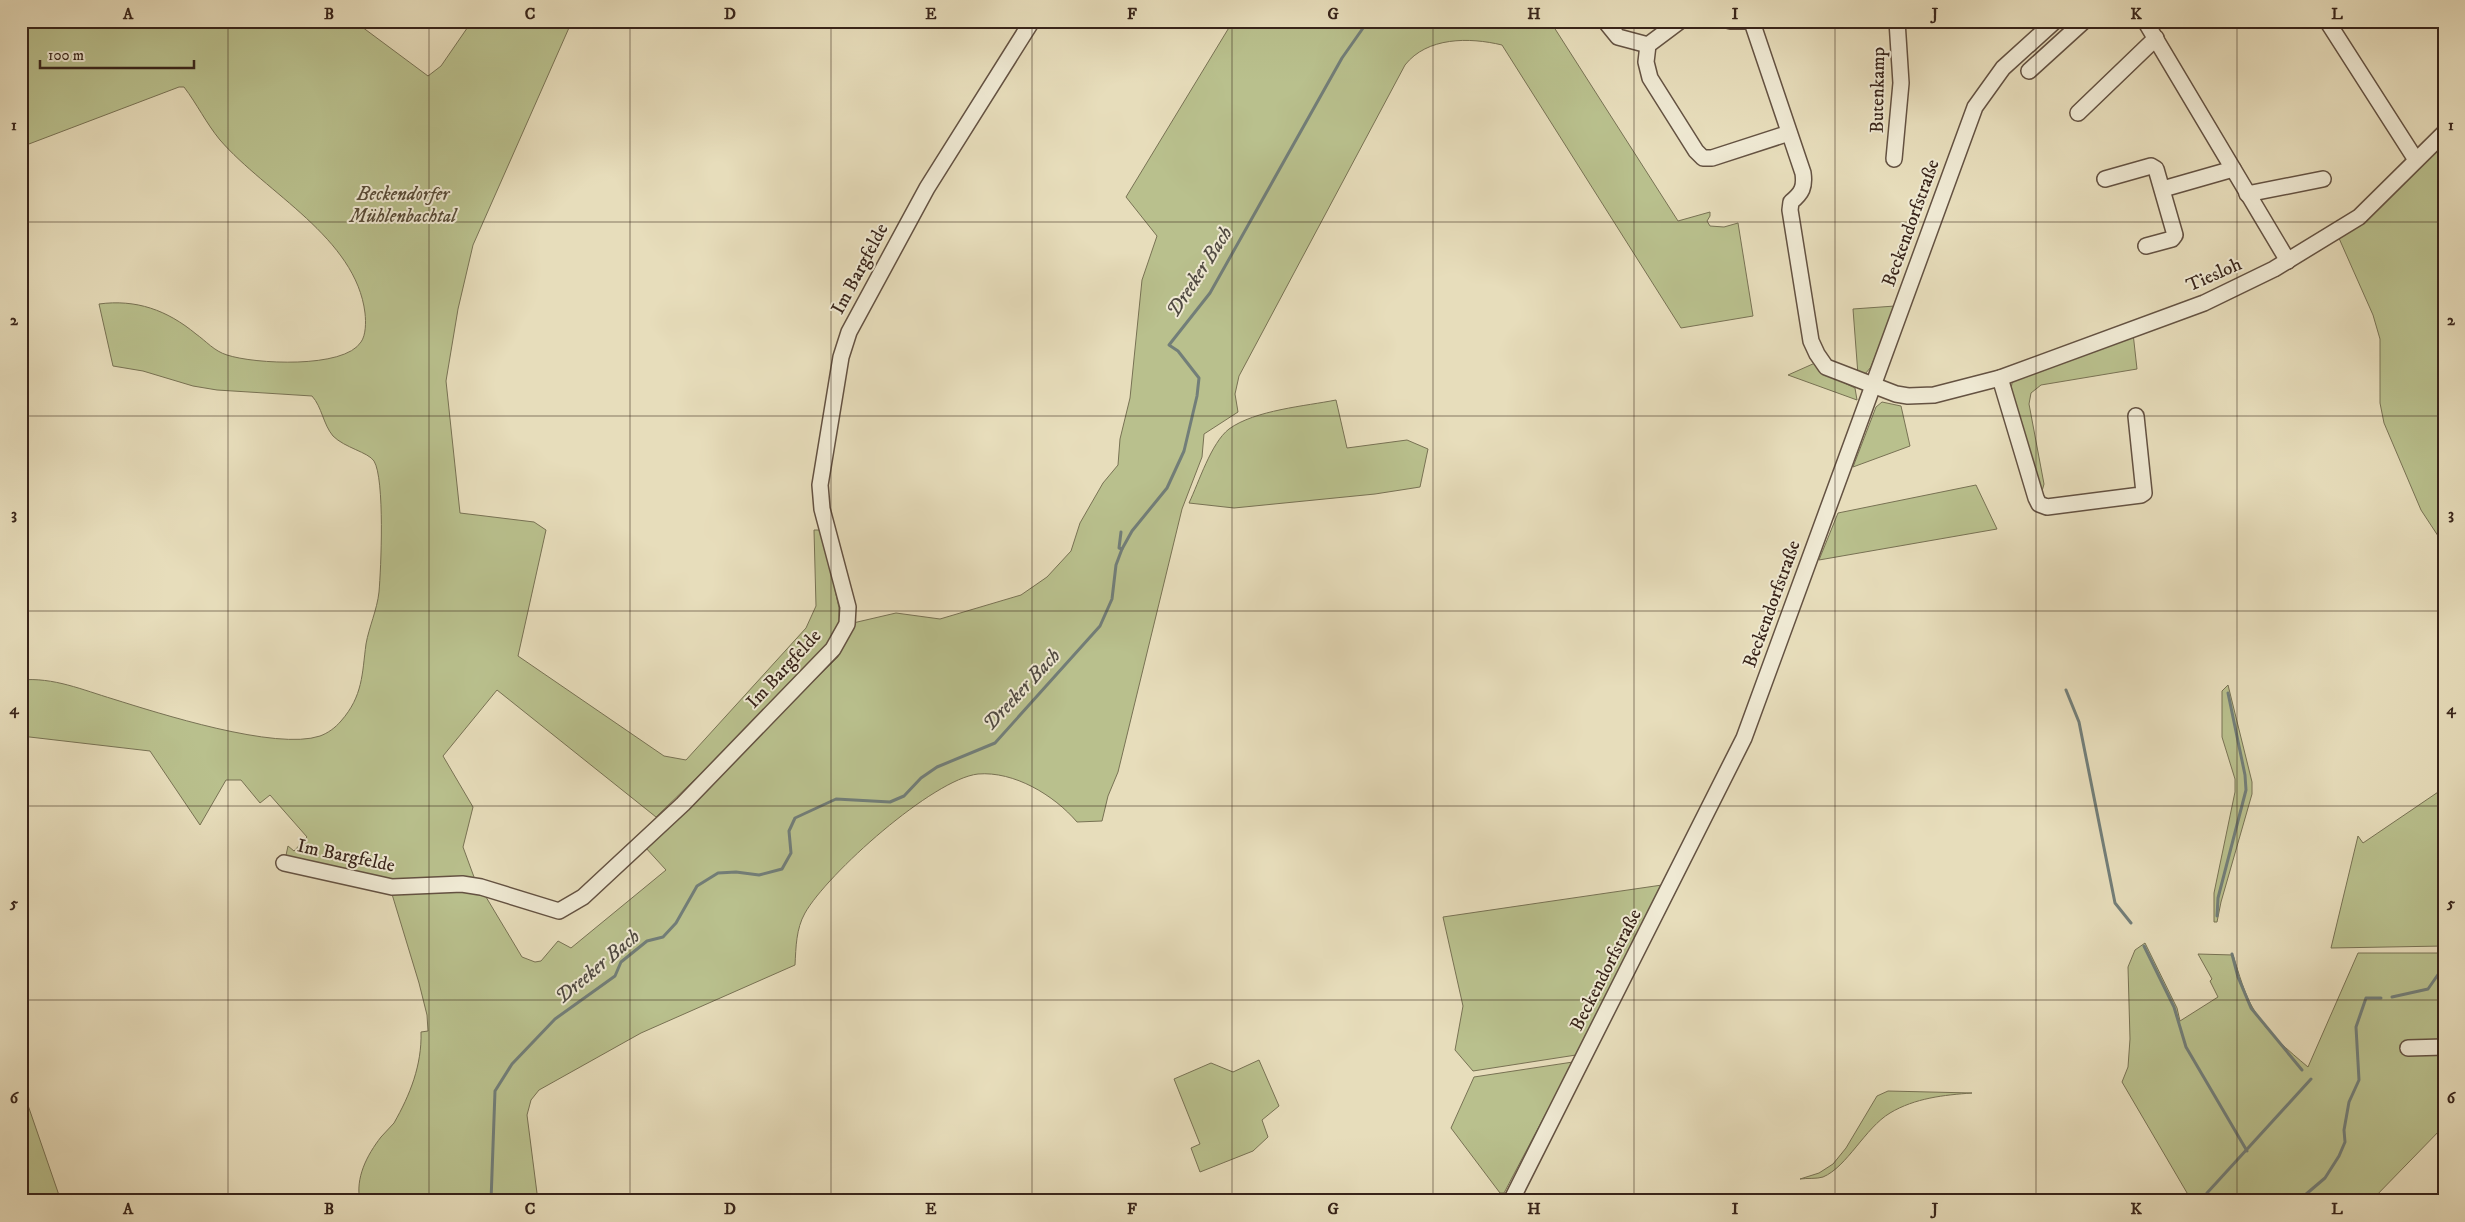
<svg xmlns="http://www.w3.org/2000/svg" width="2465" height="1222" font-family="'IM FELL DW Pica',serif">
  <rect width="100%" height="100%" fill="#e7ddbb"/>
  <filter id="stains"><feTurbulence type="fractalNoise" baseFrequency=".004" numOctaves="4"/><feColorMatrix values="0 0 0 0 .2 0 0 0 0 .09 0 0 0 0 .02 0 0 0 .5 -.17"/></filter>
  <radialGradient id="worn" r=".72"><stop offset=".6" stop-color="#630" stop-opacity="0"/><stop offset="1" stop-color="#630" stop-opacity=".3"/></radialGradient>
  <g fill="#b9c08d" stroke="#787254">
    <path d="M21,21h333l74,55 13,-10 31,-45h100l-99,224 -15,64 -12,72 14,132 74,9 12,8 -28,126 146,100 22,4 120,-132 10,-22 -2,-76h8l17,78v15l-11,23 -37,40 -135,131 -159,-127 -54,66 30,51 -10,40 11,30 48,80 13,5 6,-1 17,-20 13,7 95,-78 -21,-23 193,-190 15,-34 43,-10 44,6 81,-24 26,-18 24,-26 9,-28 23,-40 15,-18 2,-26 10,-41 12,-118 15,-44 -31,-39 107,-176h317l128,200 32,-9v4l-3,5 3,5 14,1 14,-4 15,93 -72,12 -179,-283c-33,-8 -75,-8 -97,20l-166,311 -4,18 3,18 -34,22 -2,23 -20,52 -64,263 -10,24 -6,25 -25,1c-23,-27 -63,-51 -99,-48 -45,5 -151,100 -173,139 -9,16 -9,34 -10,52l-154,68 -102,57 -8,10 -4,15 11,86h-133l-3,-4 -6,-2 -18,6h-18c-5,-23 7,-46 21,-64 4,-5 9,-9 13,-14 16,-28 28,-58 27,-91l7,-1 -1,-16 -8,-32 -31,-102 -103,-21 3,-14 6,5 13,-14 -37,-42 -10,8 -19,-23h-15l-26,45 -50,-74 -129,-15v-56c32,-3 62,10 92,19 45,14 163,52 207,37 8,-3 15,-8 21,-15 22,-25 21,-47 25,-77 3,-17 11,-34 13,-52 2,-23 6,-113 -5,-131 -6,-9 -29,-13 -41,-25 -10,-12 -11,-29 -21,-40l-95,-6 -24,-4 -50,-15 -30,-5 -14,-62c37,-5 68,6 97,30 10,7 18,17 31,21 27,9 117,14 134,-13 5,-7 5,-20 4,-29 -9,-75 -99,-120 -145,-173 -14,-17 -23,-36 -36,-53h-5l-158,60z"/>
    <path d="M2444,135v410l-23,-35 -37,-87 -4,-20v-64l-7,-24 -35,-79z"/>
    <path d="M1895,306l-24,61 -6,7 -7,1 -5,-66z"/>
    <path d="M2133,333l4,36 -96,16 -10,8 -2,11 15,80 -3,11 -30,-107 2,-9z"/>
    <path d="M1815,363l17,14 23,11 2,12 -69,-25z"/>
    <path d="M1336,400l11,48 60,-8 21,9 -8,38 -45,7 -141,14 -45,-5c10,-21 22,-60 40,-74 26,-19 77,-23 107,-29z"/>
    <path d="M1882,402l19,4 9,40 -57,21 23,-60z"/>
    <path d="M1976,485l21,44 -178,31 19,-47z"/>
    <path d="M2228,685l24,97v12l-31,108 -4,20h-3v-29l21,-101v-13l-13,-42v-46z"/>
    <path d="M2444,788v158l-113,2 27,-112 5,7z"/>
    <path d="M1662,885l-86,170 -103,16 -18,-21 8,-44 -20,-89z"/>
    <path d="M2145,943l32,65 3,13 38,-24 -8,-16 2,-2 -14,-25 35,1c6,19 11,38 21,55 12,22 35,41 54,57l50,-114h86v173l-73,75h-184l3,-3 -68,-116 6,-15 2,-28 -2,-72 7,-17z"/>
    <path d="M1259,1060l20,46 -17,14 6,17 -15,14 -53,21 -9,-24 9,-4 -26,-65 37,-16 22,9z"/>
    <path d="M1573,1062l-69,131h-4l-49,-65 23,-51z"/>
    <path d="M21,1085l40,116h-40z"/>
    <path d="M1888,1091l84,2c-28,2 -57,5 -82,20 -25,15 -43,54 -67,64 -6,2 -16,1 -23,2l19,-6 14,-9 13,-16 31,-52z"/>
  </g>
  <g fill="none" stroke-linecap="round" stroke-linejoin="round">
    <g stroke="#727e79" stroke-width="3">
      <path d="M1121,532l-2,16 3,1"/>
      <path d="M2066,690l13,32 36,181 16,20"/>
      <path d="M2217,916l1,-18 28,-108 -1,-15 -17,-82"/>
      <path d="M2144,946l30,61 12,40 61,104"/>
      <path d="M2232,954l6,23 13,31 51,62"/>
      <path d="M2392,997l36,-8 16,-23"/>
      <path d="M2207,1193l104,-114"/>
      <path d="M491,1201l4,-110 17,-27 43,-45 60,-43 6,-14 26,-21 16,-4 13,-14 21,-37 21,-13 18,-1 23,3 23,-6 9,-16 -2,-22 6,-13 41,-19 54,3 14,-6 17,-18 16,-11 58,-24 105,-117 12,-27 4,-34 6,-16 10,-18 35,-43 17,-37 13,-55 2,-18 -21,-27 -9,-6 41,-52 132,-235 26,-37"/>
      <path d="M2298,1201l27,-23 14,-22 6,-14 -1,-12 5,-28 10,-22 -3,-53 10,-29h15"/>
    </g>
    <defs>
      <g id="minor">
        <path d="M1605,21l13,16 30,8"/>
        <path d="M1680,21l-32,24 -2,17 4,16 46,73 7,7h9l77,-25"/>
        <path d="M1730,21h23"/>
        <path d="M2145,21l143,240"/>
        <path d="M2327,21l89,139"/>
        <path d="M1752,22l51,151c2,14 -1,20 -12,29l-1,8 21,131 6,13 9,13 70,27 12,2 26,-1 66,-17 204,-75 70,-34 85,-52 85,-84"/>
        <path d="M2029,71l55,-50"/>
        <path d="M2078,113l78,-75"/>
        <path d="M1894,159l7,-76 -4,-62"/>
        <path d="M2105,179l46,-13 5,3 19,66 -3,4 -26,7"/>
        <path d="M2163,189l70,-20"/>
        <path d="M2247,194l76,-15"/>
        <path d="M2000,378l36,120 3,6 8,3 94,-12 3,-2 -8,-77"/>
        <path d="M284,863l108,24 70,-3 19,3 78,24 24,-14 100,-93 150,-155 14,-25 1,-17 -26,-98 -2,-24 21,-128 8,-25 78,-144 105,-167"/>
        <path d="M2408,1048l36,-1"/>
        <path d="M1511,1201l233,-463 231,-631 28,-39 52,-47"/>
      </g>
    </defs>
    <use href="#minor" stroke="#645242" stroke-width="18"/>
    <use href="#minor" stroke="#efe9d3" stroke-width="15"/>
  </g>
  <path fill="none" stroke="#38241a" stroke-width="1" stroke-opacity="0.55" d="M228,21v1180M429,21v1180M630,21v1180M831,21v1180M1032,21v1180M1232,21v1180M1433,21v1180M1634,21v1180M1835,21v1180M2036,21v1180M2237,21v1180M21,222h2423M21,416h2423M21,611h2423M21,806h2423M21,1000h2423"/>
  <g text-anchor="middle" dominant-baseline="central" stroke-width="4" stroke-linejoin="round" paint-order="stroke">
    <g font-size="19" fill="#38241a" stroke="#efe9d3">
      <text transform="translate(1878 90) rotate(-89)">Butenkamp</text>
      <text transform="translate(1911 223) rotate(-70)">Beckendorfstraße</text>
      <text transform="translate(860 269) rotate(-62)">Im Bargfelde</text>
      <text transform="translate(2214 275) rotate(-24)">Tiesloh</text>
      <text transform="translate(1772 604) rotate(-70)">Beckendorfstraße</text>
      <text transform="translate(784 669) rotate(-47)">Im Bargfelde</text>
      <text transform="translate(346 856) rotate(12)">Im Bargfelde</text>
      <text transform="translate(1606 970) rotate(-63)">Beckendorfstraße</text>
    </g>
    <g font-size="19" font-style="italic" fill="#584b37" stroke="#efe9d3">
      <text x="403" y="194">Beckendorfer<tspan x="403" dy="22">Mühlenbachtal</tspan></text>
    </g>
    <g font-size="20" font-style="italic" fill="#504a42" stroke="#efe9d3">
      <text transform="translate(1200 272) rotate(-57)">Dreeker Bach</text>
      <text transform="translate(1022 690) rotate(-47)">Dreeker Bach</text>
      <text transform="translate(598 967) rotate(-40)">Dreeker Bach</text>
    </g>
  </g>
  <rect width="2465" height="1222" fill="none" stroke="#e7ddbb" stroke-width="55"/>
  <path d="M40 60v8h154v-8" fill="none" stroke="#38241a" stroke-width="2.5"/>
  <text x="48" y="60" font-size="15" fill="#38241a" stroke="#efe9d3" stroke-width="4" paint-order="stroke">100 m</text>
  <rect x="28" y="28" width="2410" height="1166" fill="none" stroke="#38241a" stroke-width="2"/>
  <g font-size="16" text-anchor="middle" font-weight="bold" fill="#38241a">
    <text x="128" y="19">A</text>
    <text x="329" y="19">B</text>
    <text x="530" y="19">C</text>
    <text x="730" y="19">D</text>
    <text x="931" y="19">E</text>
    <text x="1132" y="19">F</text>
    <text x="1333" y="19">G</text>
    <text x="1534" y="19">H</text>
    <text x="1735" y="19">I</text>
    <text x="1935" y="19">J</text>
    <text x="2136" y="19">K</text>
    <text x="2337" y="19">L</text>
    <text x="14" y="130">1</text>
    <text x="2451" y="130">1</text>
    <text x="14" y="325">2</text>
    <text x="2451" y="325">2</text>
    <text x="14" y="519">3</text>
    <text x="2451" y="519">3</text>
    <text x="14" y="714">4</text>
    <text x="2451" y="714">4</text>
    <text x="14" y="908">5</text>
    <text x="2451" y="908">5</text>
    <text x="14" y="1103">6</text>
    <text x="2451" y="1103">6</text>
    <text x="128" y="1214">A</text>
    <text x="329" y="1214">B</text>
    <text x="530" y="1214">C</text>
    <text x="730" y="1214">D</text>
    <text x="931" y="1214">E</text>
    <text x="1132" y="1214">F</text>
    <text x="1333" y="1214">G</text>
    <text x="1534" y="1214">H</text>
    <text x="1735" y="1214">I</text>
    <text x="1935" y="1214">J</text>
    <text x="2136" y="1214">K</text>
    <text x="2337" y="1214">L</text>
  </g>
  <rect width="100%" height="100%" filter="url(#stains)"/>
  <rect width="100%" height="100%" fill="url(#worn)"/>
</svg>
